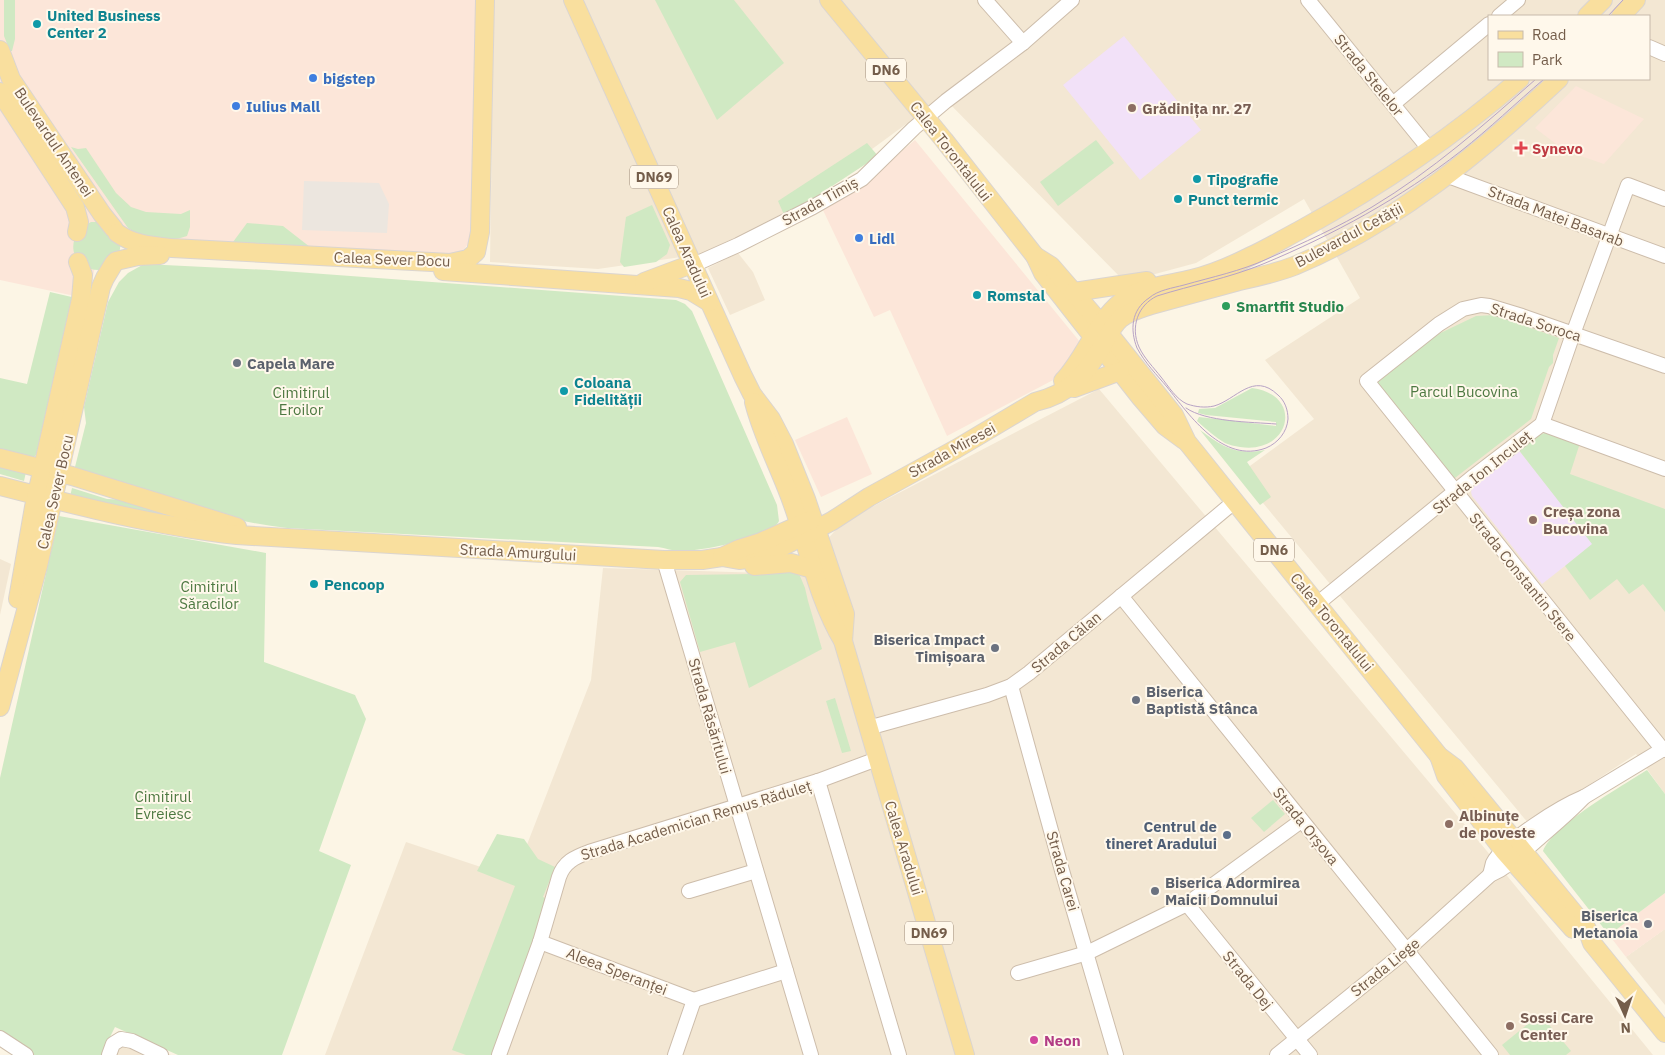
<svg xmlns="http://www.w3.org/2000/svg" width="1665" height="1055" font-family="'IBM Plex Sans',sans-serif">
  <rect width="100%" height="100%" fill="#fcf5e5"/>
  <g fill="#f3e7d3" fill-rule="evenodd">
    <path d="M494,0h1171v794l-29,-40 -107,70 -290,-350 75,-55 -49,-59 95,-62 -56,-99 -108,64 -52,14 -21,3 -180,-183 -154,113 -87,44 -104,15 -108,-7zM1489,16h160v63h-160z"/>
    <path d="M738,253l15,19 12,28 -35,15 -22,-47z"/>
    <path d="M1099,389l387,461 167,205h-1328l81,-213 108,36 77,-198 12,-112 193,6 47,-52z"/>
    <path d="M0,559l11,5 -11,51z"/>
    <path d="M1665,929v76l-39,-48z"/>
    <path d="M118,1031l53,24h-66z"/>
  </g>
  <g fill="#fce6d9">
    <path d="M0,0h485l-10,235 -14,18 -31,3 -92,1 -239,-13 -10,55 -89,-19z"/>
    <path d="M1576,86l68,33 -40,45 -26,-9 -22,-11 -21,-16z"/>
    <path d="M915,140l165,202 -23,36 -110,58 -57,-126 -16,7 -53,-111 37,-18z"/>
    <path d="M847,417l25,57 -51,23 -26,-57z"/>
    <path d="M1665,893v36l-39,28 -17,-22z"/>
  </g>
  <path fill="#ece6df" d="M304,181l75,2 10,21 -2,29 -85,-3z"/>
  <g fill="#f2e1f8">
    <path d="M1124,36l77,94 -61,50 -77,-95z"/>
    <path d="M1518,449l75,95 -51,40 -70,-88 -1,-4 2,-7z"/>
  </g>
  <g fill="#d0e9c3">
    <path d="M4,0h11v39l-3,12h-2l-6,-15z"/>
    <path d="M655,0h79l50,63 -67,57z"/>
    <path d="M1096,140l18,23 -56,43 -18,-24z"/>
    <path d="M867,143l11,13 -93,61 -7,-16z"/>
    <path d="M71,147l7,2 8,-1 30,45 15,14 15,5 35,2 9,-4v17l-3,9c-19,7 -43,3 -59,-8z"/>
    <path d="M652,205l18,40 -3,9 -11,8 -32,5 -4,-5 6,-45z"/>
    <path d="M91,222h8l22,21 -2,11 -19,16c-29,1 -38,-34 -9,-48z"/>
    <path d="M247,223l36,3 27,21 -77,-5z"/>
    <path d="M144,264l125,6 407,30 9,4 7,7 85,194 2,16c-8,18 -79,30 -98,30 -8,0 -16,-3 -23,-4l-371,-19c-73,-8 -144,-36 -213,-57l12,-48 -2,-16 24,-105 11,-20 9,-9z"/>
    <path d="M50,292l26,6 -39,156 -4,4h-33v-80l27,6z"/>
    <path d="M1495,315l64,23 -6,17v8l-4,4 -18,52 -80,62 -75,-97 52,-45 48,-23z"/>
    <path d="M1252,388c53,7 38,67 -12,59 -5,-1 -11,-2 -15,-4 -10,-6 -19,-14 -28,-22l2,-4 77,9v-4l-70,-7 -8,-2 1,-4 16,-1z"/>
    <path d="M1200,430c21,16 37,26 65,20l-18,12 24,35 -11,8z"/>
    <path d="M1545,433l15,2 20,8 -10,31 95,35v103l-22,-28 -14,10 -12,-15 -27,21 -25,-34 27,-22 -74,-95 14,-12z"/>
    <path d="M0,466l26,6 -2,9 -24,-7z"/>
    <path d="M72,488l35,11 20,1 75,22 -133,-21z"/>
    <path d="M59,516l207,37 -2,109 91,33 11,24 -47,132 32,14 -69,190h-104l-63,-28 -14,28h-69l-32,-20v-257z"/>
    <path d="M791,571l9,5 5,12 3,13 14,48 -73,39 -14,-46 -35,10 -20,-70 6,-7 67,-1z"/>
    <path d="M835,698l16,53 -9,2 -16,-52z"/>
    <path d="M1647,770l18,24v99l-56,42 -66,-84c10,-26 79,-65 104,-81z"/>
    <path d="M1273,800l12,14 -21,18 -13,-14z"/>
    <path d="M497,834l27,5 14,20 17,8 -12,30 9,4 -52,154h-34l-14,-5 63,-164 -38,-15z"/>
    <path d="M1540,1014l31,37 -5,4h-56l-8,-10z"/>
  </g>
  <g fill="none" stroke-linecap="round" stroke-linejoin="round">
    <defs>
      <g id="minor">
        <path d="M985,0l38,43"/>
        <path d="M1308,0l122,150"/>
        <path d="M1499,16l19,-16"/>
        <path d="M1649,47l16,7"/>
        <path d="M1393,104l96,-80"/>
        <path d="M1448,176l217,80"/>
        <path d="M692,264l8,-2 38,-17 75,-38 49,-28 52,-51 32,-27 77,-58 49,-43"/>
        <path d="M1542,424l123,45"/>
        <path d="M664,560l147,495"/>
        <path d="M1121,596l370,459"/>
        <path d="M1317,604l157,-128 68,-52 31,-90 55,-149 37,14"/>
        <path d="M1011,686l52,188 53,181"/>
        <path d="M868,728l119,-33 24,-9 18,-13 205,-171"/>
        <path d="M1663,750l-296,-369 72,-57 24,-15 18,-4 8,1 33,10 143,50"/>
        <path d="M818,781l81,274"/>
        <path d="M1490,875c1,-4 2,-8 3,-12 12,-22 67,-56 91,-66l81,-49"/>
        <path d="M689,891l67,-20"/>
        <path d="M1187,904l123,151"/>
        <path d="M540,942l154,58"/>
        <path d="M1018,973l69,-20 100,-49 114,-83"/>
        <path d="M694,1000l92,-29"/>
        <path d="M0,1038l26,17"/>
        <path d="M109,1055l4,-11 8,-5 11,2 29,14"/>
        <path d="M499,1055l41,-113 19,-65c5,-15 16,-20 30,-25l229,-71 59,-22"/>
        <path d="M675,1055l19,-55"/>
        <path d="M1277,1055l130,-105 83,-75c19,-8 32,-22 47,-35 16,-14 32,-27 47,-43"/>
      </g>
      <g id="major">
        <path d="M573,0l170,376 9,18 19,25 13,25 22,55 39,115 -2,27"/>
        <path d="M829,0l115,140 91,116 8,17 98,125 24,28 19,14"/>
        <path d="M1587,16l16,-16"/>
        <path d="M1621,16l15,-16"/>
        <path d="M0,50l11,29 91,135 12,15"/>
        <path d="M0,92l75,115 4,15 -2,10"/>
        <path d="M117,233c17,12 35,13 55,15l278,15 18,-4 8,-7 4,-20 5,-232"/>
        <path d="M1035,256l16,10 51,59 72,90 13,27 252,314 16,12 132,161 5,14 73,90"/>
        <path d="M116,261l22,-5 22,-1"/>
        <path d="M443,271l236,17 12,3 18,11"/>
        <path d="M644,282l48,-18"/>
        <path d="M1074,292l73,-11"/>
        <path d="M1063,381c22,-23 33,-59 58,-79 20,-16 48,-17 71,-23 20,-5 39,-13 57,-22 18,-8 36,-19 53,-28 78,-43 151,-92 218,-150"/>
        <path d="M1074,388l46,-17"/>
        <path d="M754,402c9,36 27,68 39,103 16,45 25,94 50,136l122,414"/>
        <path d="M0,458l72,18 165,51"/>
        <path d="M0,486c78,20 156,40 237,49l427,25h38l20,-3 17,3 16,-2 15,-5 62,-32 37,-24 87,-48 79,-47c35,-8 50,-27 68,-57 5,-9 9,-19 17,-26 8,-7 20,-10 31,-14 29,-8 59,-16 88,-24 18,-4 37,-8 55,-15 101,-42 186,-113 265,-187"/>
        <path d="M722,557l17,-8 22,-7 50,-22"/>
        <path d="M754,566l37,-3 22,6"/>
        <path d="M18,599l16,-92 47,-208 2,-24 -5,-13"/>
        <path d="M0,707l38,-141 63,-279 4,-9 9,-15"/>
        <path d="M1439,756l7,20 58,75 69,78"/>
      </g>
    </defs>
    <use href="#minor" stroke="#cdbdab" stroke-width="16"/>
    <use href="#major" stroke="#dbd5d0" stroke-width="20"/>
    <use href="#minor" stroke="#fff" stroke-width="14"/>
    <use href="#major" stroke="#f9df9e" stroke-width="18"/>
    <g stroke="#b8a3c5" stroke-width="1">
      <path d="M1608,16l15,-16"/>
      <path d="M1536,79c-52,46 -104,92 -164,128 -33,20 -69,36 -105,52 -26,12 -55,18 -83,26 -11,3 -26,5 -35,13 -18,12 -19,32 -12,50 8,15 20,27 30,39 23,29 56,77 99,61 12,-5 21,-16 22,-29 0,-9 -3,-18 -10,-24 -25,-24 -42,5 -64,11 -9,2 -18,1 -27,-2 -11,-5 -18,-17 -26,-27 -7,-9 -17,-19 -22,-30 -9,-20 -1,-42 18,-51 35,-11 72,-18 106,-32 70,-29 138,-66 198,-113 28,-22 55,-48 83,-72"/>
      <path d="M1186,408c20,14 65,14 90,16"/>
    </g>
  </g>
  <g fill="#0f9aa8" stroke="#fff8eb" stroke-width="2">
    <circle cx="37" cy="24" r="5"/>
    <circle cx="1197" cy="179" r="5"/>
    <circle cx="1178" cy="199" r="5"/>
    <circle cx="977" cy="295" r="5"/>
    <circle cx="564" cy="391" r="5"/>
    <circle cx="314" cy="584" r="5"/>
  </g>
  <g fill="#3f7fe0" stroke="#fff8eb" stroke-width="2">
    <circle cx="313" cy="78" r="5"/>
    <circle cx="236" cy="106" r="5"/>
    <circle cx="859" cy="238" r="5"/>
  </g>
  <g fill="#8d6e63" stroke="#fff8eb" stroke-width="2">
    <circle cx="1132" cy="108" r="5"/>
    <circle cx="1533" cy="520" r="5"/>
    <circle cx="1449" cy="824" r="5"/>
    <circle cx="1510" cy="1026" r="5"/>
  </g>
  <path fill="#e0444e" stroke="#fff8eb" stroke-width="2" d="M1518.5 140.5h5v5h5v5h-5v5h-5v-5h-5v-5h5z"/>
  <circle fill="#2e9e5b" stroke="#fff8eb" stroke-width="2" cx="1226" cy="306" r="5"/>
  <g fill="#6b7280" stroke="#fff8eb" stroke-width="2">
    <circle cx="237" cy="363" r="5"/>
    <circle cx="995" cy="648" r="5"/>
    <circle cx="1136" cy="700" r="5"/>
    <circle cx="1155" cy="891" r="5"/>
    <circle cx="1648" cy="924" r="5"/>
  </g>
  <circle fill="#5c6f8a" stroke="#fff8eb" stroke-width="2" cx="1227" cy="835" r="5"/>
  <circle fill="#d1479c" stroke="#fff8eb" stroke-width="2" cx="1034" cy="1040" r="5"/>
  <g text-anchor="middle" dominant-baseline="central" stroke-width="4" stroke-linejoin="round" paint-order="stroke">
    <g fill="#fff8eb" stroke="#9e8c7a" stroke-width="1">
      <rect x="866" y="58.5" width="40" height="23" rx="4"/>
      <rect x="630" y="165.5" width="48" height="23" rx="4"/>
      <rect x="1254" y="538.5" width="40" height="23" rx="4"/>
      <rect x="905" y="921.5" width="48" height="23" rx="4"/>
    </g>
    <g font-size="14" font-weight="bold" fill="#745d4a">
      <text x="886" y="70">DN6</text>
      <text x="654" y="177">DN69</text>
      <text x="1274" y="550">DN6</text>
      <text x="929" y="933">DN69</text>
    </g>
    <g font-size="15" font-weight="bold" fill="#0d838f" stroke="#fff8eb" text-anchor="start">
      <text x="47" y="15">United Business<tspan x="47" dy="17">Center 2</tspan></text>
      <text x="1207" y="179">Tipografie</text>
      <text x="1188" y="199">Punct termic</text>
      <text x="987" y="295">Romstal</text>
      <text x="574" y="382">Coloana<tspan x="574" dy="17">Fidelității</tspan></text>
      <text x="324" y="584">Pencoop</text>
    </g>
    <g font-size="15" fill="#745d4a" stroke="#fff8eb">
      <text transform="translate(1369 75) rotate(51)">Strada Stelelor</text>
      <text transform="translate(54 142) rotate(56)">Bulevardul Antenei</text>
      <text transform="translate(951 151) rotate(52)">Calea Torontalului</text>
      <text transform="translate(820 201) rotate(-29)">Strada Timiș</text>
      <text transform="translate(1556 216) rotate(21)">Strada Matei Basarab</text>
      <text transform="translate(1349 235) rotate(-28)">Bulevardul Cetății</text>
      <text transform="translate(687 252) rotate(66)">Calea Aradului</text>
      <text transform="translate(392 259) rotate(2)">Calea Sever Bocu</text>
      <text transform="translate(1536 322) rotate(18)">Strada Soroca</text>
      <text transform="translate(952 450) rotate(-29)">Strada Miresei</text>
      <text transform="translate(1482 472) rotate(-39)">Strada Ion Inculeț</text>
      <text transform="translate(55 492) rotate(-77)">Calea Sever Bocu</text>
      <text transform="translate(518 552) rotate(3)">Strada Amurgului</text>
      <text transform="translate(1523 577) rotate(51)">Strada Constantin Stere</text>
      <text transform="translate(1332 622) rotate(51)">Calea Torontalului</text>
      <text transform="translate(1066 642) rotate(-40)">Strada Călan</text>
      <text transform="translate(710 716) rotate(74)">Strada Răsăritului</text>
      <text transform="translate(696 820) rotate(-17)">Strada Academician Remus Răduleț</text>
      <text transform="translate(1306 826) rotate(51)">Strada Orșova</text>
      <text transform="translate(904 848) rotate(73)">Calea Aradului</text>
      <text transform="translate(1063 871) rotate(74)">Strada Carei</text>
      <text transform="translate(1385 967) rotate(-39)">Strada Liege</text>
      <text transform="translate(617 971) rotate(21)">Aleea Speranței</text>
      <text transform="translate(1248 980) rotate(51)">Strada Dej</text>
    </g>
    <g font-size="15" font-weight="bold" fill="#366cbe" stroke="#fff8eb" text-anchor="start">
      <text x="323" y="78">bigstep</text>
      <text x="246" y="106">Iulius Mall</text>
      <text x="869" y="238">Lidl</text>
    </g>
    <g font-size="15" font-weight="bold" fill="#785e54" stroke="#fff8eb" text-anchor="start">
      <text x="1142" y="108">Grădinița nr. 27</text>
      <text x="1543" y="511">Creșa zona<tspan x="1543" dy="17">Bucovina</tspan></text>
      <text x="1459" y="815">Albinuțe<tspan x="1459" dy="17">de poveste</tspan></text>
      <text x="1520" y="1017">Sossi Care<tspan x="1520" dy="17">Center</tspan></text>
    </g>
    <g font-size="15" font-weight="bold" fill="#be3a42" stroke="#fff8eb" text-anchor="start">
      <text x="1532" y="148">Synevo</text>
    </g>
    <g font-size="15" font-weight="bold" fill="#27864d" stroke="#fff8eb" text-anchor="start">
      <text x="1236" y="306">Smartfit Studio</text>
    </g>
    <g font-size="15" font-weight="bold" fill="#5b616d" stroke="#fff8eb" text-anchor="start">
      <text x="247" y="363">Capela Mare</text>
      <text x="985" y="639" text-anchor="end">Biserica Impact<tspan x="985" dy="17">Timișoara</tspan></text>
      <text x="1146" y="691">Biserica<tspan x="1146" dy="17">Baptistă Stânca</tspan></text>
      <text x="1165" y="882">Biserica Adormirea<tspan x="1165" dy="17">Maicii Domnului</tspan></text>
      <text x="1638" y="915" text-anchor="end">Biserica<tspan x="1638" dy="17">Metanoia</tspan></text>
    </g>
    <g font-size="15" fill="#4e7942" stroke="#fff8eb">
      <text x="1464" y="391">Parcul Bucovina</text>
      <text x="301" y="392">Cimitirul<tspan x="301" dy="17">Eroilor</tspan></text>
      <text x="209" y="586">Cimitirul<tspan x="209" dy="17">Săracilor</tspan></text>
      <text x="163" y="796">Cimitirul<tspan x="163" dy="17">Evreiesc</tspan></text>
    </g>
    <g font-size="15" font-weight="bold" fill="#4e5e75" stroke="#fff8eb" text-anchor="end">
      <text x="1217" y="826">Centrul de<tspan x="1217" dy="17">tineret Aradului</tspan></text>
    </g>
    <g font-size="15" font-weight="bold" fill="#b23c85" stroke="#fff8eb" text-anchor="start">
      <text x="1044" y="1040">Neon</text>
    </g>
  </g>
  <rect x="1488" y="15" width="162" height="65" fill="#fff8eb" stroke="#c7baab"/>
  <rect x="1498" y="31" width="25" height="8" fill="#f9df9e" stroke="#c7baab"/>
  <text x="1532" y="40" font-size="15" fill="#745d4a">Road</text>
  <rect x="1498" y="52" width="25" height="15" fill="#d0e9c3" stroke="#c7baab"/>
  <text x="1532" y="65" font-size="15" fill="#745d4a">Park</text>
  <g transform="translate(1625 1015) rotate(177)" stroke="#fff8eb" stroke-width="4" paint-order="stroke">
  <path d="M0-4L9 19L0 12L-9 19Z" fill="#745d4a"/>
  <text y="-8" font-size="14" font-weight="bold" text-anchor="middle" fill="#745d4a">N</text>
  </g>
</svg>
